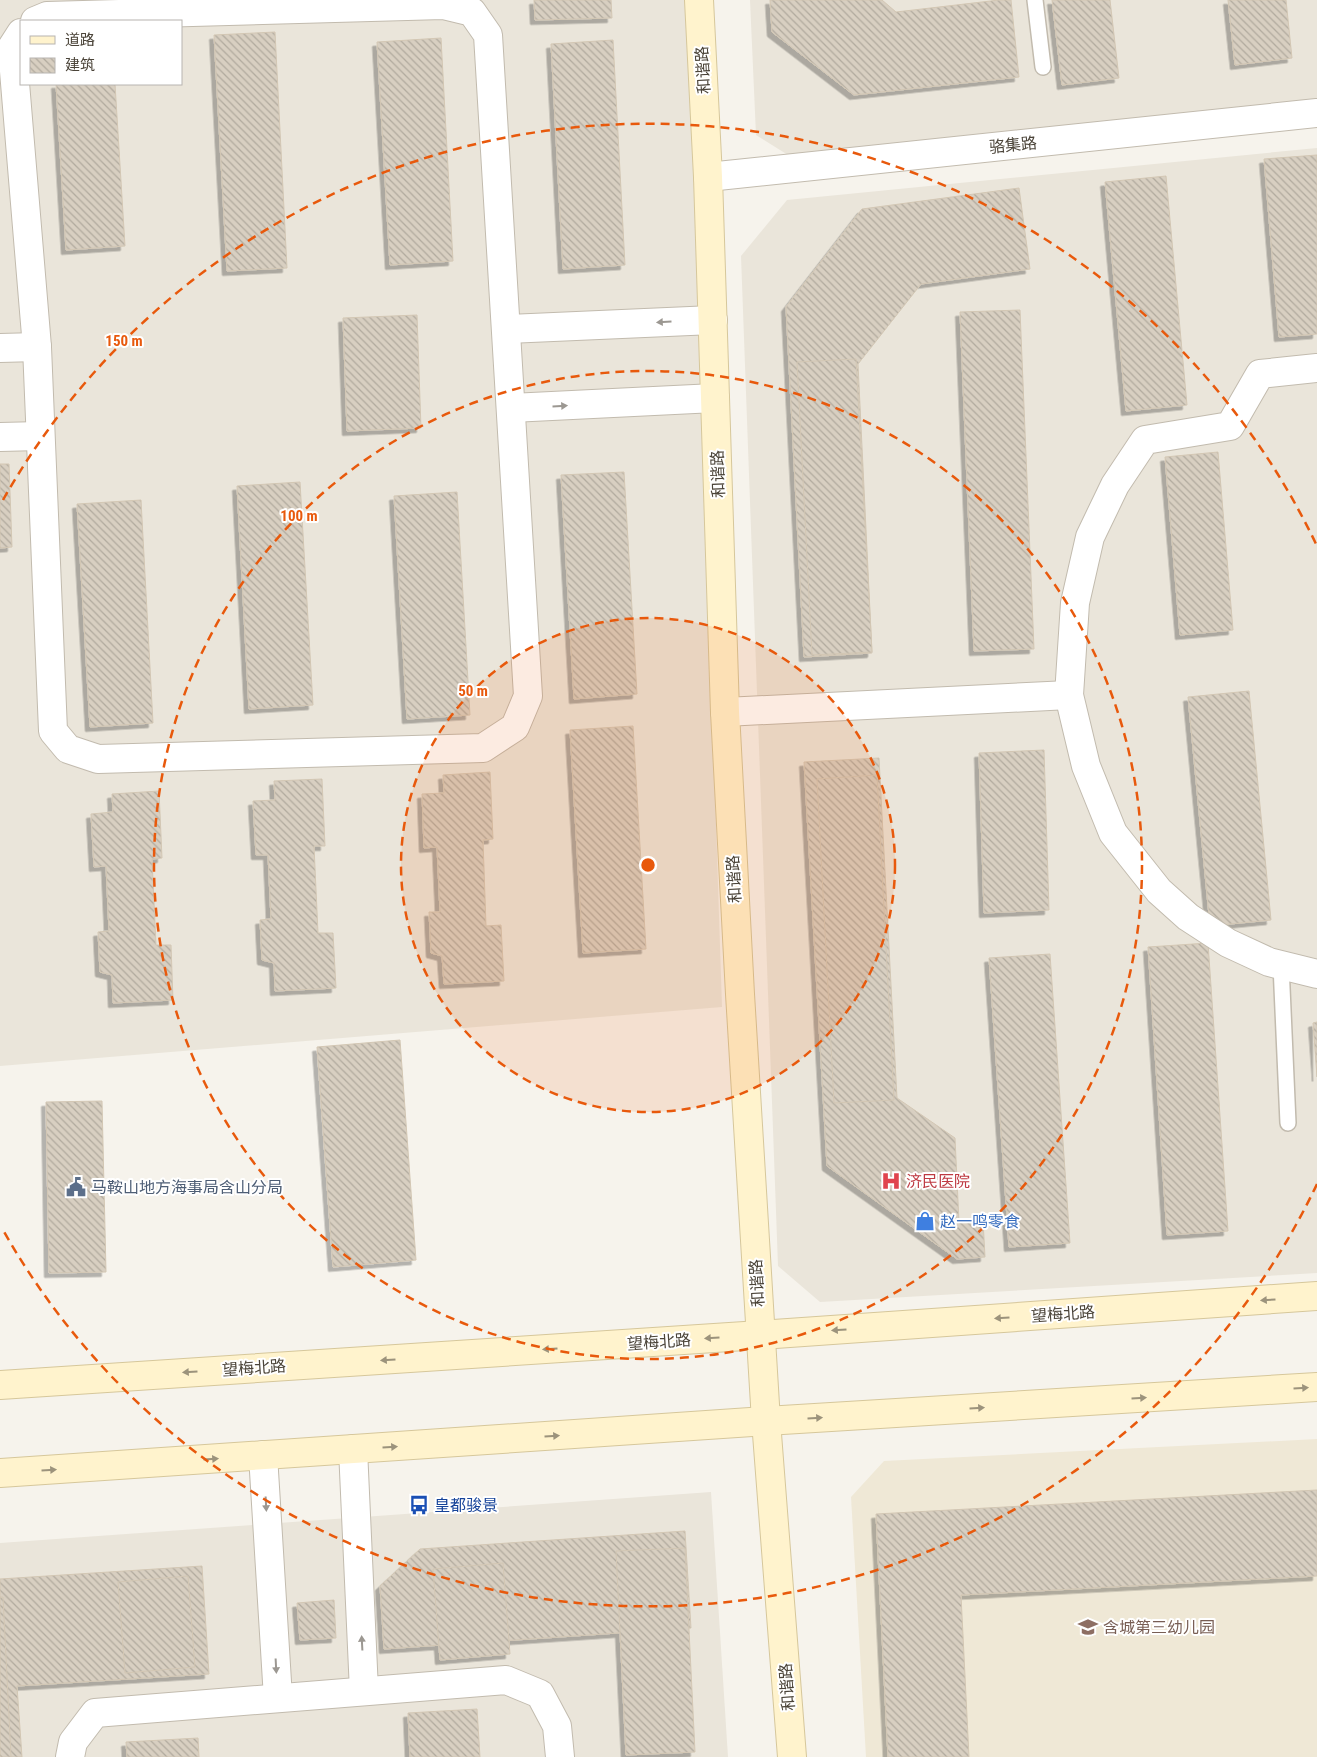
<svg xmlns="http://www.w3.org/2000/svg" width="1317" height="1757" font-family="'Roboto Condensed','Noto Sans SC',sans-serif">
  <defs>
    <pattern id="building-back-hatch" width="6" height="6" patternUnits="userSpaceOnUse" patternTransform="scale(1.25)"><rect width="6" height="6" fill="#d8cfc1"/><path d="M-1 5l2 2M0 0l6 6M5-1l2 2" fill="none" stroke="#b1aa9e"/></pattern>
    <filter id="shadow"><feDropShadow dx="-4.5" dy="4.5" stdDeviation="0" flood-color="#0004"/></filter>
  </defs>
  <rect width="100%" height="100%" fill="#f6f3ec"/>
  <g fill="#eae5da" fill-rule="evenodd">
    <path d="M0,0h689l33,1007 -722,59zM21,21h160v63h-160z"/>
    <path d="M750,0h567v108l-513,57 -48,-30z"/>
    <path d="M1317,148v1125l-497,29 -42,-36 -37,-1010 46,-56z"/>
    <path d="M711,1492l17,265h-728v-214z"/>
  </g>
  <path fill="#efe8d6" d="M1317,1439v318h-451l-15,-260 33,-36z"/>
  <g fill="url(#building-back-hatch)" stroke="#d3c7b4" filter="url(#shadow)">
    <path d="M534,0h77l1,18 -77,2z"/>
    <path d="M770,0h112l14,12 103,-12h12l8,77 -165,18 -82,-63z"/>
    <path d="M1052,0h58l9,78 -57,7z"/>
    <path d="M1228,0h58l6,58 -57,7z"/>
    <path d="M275,32l12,236 -60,3 -13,-236z"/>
    <path d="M441,38l12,223 -63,4 -13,-223z"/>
    <path d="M613,40l12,225 -62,4 -12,-225z"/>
    <path d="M56,84h59l10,162 -59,4z"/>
    <path d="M1317,155v179l-38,3 -15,-178z"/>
    <path d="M1166,176l21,229 -61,6 -21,-229z"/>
    <path d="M1019,188l11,81 -109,15 -63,80 14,289 -68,4 -18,-350 76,-98z"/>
    <path d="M1020,310l14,339 -60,2 -14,-339z"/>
    <path d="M417,315l4,113 -74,3 -4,-113z"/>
    <path d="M856,359l16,293 -60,3 -15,-293z"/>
    <path d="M1218,452l15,178 -53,5 -15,-178z"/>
    <path d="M0,464h9l3,83 -12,1z"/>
    <path d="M624,472l13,222 -63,5 -13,-224z"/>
    <path d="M300,482l13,223 -64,4 -12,-223z"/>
    <path d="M457,492l13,223 -63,4 -13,-223z"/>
    <path d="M141,500l12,223 -63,4 -13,-223z"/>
    <path d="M1249,691l22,229 -61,6 -22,-229z"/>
    <path d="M633,726l13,223 -63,4 -13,-223z"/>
    <path d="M1044,750l5,160 -65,3 -5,-160z"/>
    <path d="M879,758l18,340 58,40 4,84 24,-2 2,37 -28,2 -130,-93 -23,-404z"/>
    <path d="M490,772l3,67 -10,1 3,86 15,-1 3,56 -60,3 -2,-28 -11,-3 -2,-41h11l-3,-65 -13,1 -2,-54 22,-1 -1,-18z"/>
    <path d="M877,775l17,325 -60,3 -17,-324z"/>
    <path d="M322,779l3,67h-11l4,87h15l3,55 -61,3 -1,-28 -12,-3 -2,-40 11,-1 -3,-64h-12l-3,-54 22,-1 -1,-19z"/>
    <path d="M159,791l3,67 -10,1 4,86h15l2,55 -60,3 -1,-28 -12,-3 -2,-40 11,-1 -3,-65 -12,1 -3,-53 22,-2 -1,-18z"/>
    <path d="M1208,943l20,288 -61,4 -19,-288z"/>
    <path d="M1050,954l20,289 -61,4 -20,-289z"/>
    <path d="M1317,1022v55l-4,-54z"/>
    <path d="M400,1040l16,220 -83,7 -16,-220z"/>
    <path d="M102,1101l4,171 -57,1 -3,-171z"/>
    <path d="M1317,1490v86l-356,19 8,162h-81l-12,-243z"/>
    <path d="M685,1531l6,97 -307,21 -4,-63 40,-37z"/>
    <path d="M685,1548l10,204 -69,3 -10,-204z"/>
    <path d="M503,1563l7,91 -70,6 -7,-91z"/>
    <path d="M202,1566l7,108 -192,12 5,71h-22v-178z"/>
    <path d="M188,1576l7,91 -70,6 -7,-91z"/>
    <path d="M0,1597h3l8,160h-11z"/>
    <path d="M334,1600l2,38 -36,2 -3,-37z"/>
    <path d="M477,1709l3,48h-70l-2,-44z"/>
    <path d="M198,1738l1,19h-72l-1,-15z"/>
  </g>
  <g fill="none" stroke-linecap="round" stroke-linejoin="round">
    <defs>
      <g id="lane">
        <path d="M1035,0l8,67"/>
        <path d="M1281,965l7,158"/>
      </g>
      <g id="street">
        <path d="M21,33l-9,14 25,300 16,384 15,18 30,10 385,-11 32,-21 13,-31 -40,-661 -16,-23 -29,-7 -396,11 -12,5"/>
        <path d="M708,177l609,-64"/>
        <path d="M506,329l207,-9"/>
        <path d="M0,348l37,-1"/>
        <path d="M1317,368l-57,6 -30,52 -85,14 -30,45 -25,52 -15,66 -6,92 17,71 27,67 46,58 29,26 40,26 41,19 48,12"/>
        <path d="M511,408l204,-10"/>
        <path d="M0,437l40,-1"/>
        <path d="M725,712l344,-17"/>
        <path d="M353,1449l11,242"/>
        <path d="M263,1455l15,243"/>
        <path d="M70,1757l3,-15 22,-29 411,-33 34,14 17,32 3,31"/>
      </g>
      <g id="secondary">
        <path d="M699,0l9,177 17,535 15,282 26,427 26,336"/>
        <path d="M0,1385l760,-50 557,-39"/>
        <path d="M0,1473l766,-52 551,-34"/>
      </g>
    </defs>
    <use href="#lane" stroke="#c2bbae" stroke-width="18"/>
    <use href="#street" stroke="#c2bbae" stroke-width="30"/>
    <use href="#secondary" stroke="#d6c79b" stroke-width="30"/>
    <use href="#lane" stroke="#fff" stroke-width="15"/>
    <use href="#street" stroke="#fff" stroke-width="28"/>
    <use href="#secondary" stroke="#fff3cd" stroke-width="28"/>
  </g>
  <defs><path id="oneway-solid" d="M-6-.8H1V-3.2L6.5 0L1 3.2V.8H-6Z" transform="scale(1.25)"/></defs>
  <g fill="#9c9892">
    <use href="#oneway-solid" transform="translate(664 322) rotate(177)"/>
    <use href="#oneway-solid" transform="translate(560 406) rotate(-3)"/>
    <use href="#oneway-solid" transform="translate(266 1504) rotate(87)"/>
    <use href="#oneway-solid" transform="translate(362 1643) rotate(-93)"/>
    <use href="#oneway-solid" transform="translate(276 1666) rotate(87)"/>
  </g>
  <g fill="#9c937c">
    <use href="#oneway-solid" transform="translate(1268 1300) rotate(176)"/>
    <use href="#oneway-solid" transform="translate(1002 1318) rotate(176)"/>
    <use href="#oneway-solid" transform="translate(839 1330) rotate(176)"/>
    <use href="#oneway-solid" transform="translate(712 1338) rotate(176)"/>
    <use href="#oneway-solid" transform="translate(550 1349) rotate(176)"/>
    <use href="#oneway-solid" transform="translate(388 1360) rotate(176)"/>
    <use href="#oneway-solid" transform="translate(190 1372) rotate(176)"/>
    <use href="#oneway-solid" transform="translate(1301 1388) rotate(-4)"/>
    <use href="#oneway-solid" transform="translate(1139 1398) rotate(-4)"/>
    <use href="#oneway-solid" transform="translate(977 1408) rotate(-4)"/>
    <use href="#oneway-solid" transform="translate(815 1418) rotate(-4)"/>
    <use href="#oneway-solid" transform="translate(552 1436) rotate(-4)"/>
    <use href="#oneway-solid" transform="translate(390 1447) rotate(-4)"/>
    <use href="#oneway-solid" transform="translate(211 1459) rotate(-4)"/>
    <use href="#oneway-solid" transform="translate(49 1470) rotate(-4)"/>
  </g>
  <circle cx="648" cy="865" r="247" fill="#e8590c" fill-opacity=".12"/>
  <g fill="none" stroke="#e8590c" stroke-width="2.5" stroke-dasharray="9 6">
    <circle cx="648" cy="865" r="247"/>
    <circle cx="648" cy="865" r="494"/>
    <path d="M1317 1184A741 741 0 0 1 3 1230M3 500A741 741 0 0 1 1317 546"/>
  </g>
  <defs>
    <symbol id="hospital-bare" viewBox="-9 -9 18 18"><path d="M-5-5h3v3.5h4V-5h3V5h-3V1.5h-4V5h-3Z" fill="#e0444e" stroke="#fff" stroke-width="2.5" paint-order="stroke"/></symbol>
    <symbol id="civic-bare" viewBox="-9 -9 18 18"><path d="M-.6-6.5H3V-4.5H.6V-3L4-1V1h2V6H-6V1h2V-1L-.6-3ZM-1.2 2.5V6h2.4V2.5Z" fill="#5c6f8a" stroke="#fff" stroke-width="2.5" paint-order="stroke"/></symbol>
    <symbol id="shop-bare" viewBox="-9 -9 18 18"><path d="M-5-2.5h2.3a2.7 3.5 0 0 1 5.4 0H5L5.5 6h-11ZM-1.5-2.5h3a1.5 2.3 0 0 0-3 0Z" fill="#3f7fe0" stroke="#fff" stroke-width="2.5" paint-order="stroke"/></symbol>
    <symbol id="bus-bare" viewBox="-9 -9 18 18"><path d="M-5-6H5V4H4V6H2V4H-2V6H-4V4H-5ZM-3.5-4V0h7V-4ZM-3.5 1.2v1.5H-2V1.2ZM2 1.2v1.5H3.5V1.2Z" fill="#1a4fb4" stroke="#fff" stroke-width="2.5" paint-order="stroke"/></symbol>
    <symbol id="school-bare" viewBox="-9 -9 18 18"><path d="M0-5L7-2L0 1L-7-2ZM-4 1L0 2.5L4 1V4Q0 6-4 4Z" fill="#8d6e63" stroke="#fff" stroke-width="2.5" paint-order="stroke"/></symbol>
  </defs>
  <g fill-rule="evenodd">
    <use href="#hospital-bare" x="877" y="1167" width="28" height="28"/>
    <use href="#civic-bare" x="62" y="1173" width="28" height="28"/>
    <use href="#shop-bare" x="911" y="1207" width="28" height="28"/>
    <use href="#bus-bare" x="405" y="1491" width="28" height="28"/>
    <use href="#school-bare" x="1074" y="1613" width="28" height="28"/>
  </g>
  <g text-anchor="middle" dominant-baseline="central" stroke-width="4" stroke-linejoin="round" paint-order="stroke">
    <g font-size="16" fill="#4b4439" stroke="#fff">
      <text transform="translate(703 70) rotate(-93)">和谐路</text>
      <text transform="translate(1013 145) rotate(-6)">骆集路</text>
      <text transform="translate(718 474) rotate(-92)">和谐路</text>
      <text transform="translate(734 879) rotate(-93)">和谐路</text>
      <text transform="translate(757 1283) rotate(-93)">和谐路</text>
      <text transform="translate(1063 1314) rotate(-4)">望梅北路</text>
      <text transform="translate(659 1342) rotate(-4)">望梅北路</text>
      <text transform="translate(254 1368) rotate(-4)">望梅北路</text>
      <text transform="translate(787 1687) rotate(-94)">和谐路</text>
    </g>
    <g font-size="16" fill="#be3a42" stroke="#fff" text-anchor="start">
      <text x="906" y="1181">济民医院</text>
    </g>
    <g font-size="16" fill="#4e5e75" stroke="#fff" text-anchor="start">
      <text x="91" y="1187">马鞍山地方海事局含山分局</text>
    </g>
    <g font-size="16" fill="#366cbe" stroke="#fff" text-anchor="start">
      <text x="940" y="1221">赵一鸣零食</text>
    </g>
    <g font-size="16" fill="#164399" stroke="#fff" text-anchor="start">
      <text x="434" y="1505">皇都骏景</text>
    </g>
    <g font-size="16" fill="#785e54" stroke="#fff" text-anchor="start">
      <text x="1103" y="1627">含城第三幼儿园</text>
    </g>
  </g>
  <circle cx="648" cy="865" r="8" fill="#e8590c" stroke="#fff" stroke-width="2.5"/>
  <g font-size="15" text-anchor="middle" font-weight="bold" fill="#e8590c" stroke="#fff" stroke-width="4" stroke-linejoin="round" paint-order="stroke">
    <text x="124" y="346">150 m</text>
    <text x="299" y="521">100 m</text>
    <text x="473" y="696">50 m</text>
  </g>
  <rect x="20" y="20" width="162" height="65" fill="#ffffff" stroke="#b7b4b0"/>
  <rect x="30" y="36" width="25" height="8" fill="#fff3cd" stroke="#b7b4b0"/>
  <text x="65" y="45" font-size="15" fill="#4b4439">道路</text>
  <rect x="30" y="58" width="25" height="15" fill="url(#building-back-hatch)" stroke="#b7b4b0"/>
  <text x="65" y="70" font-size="15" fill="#4b4439">建筑</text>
</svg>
